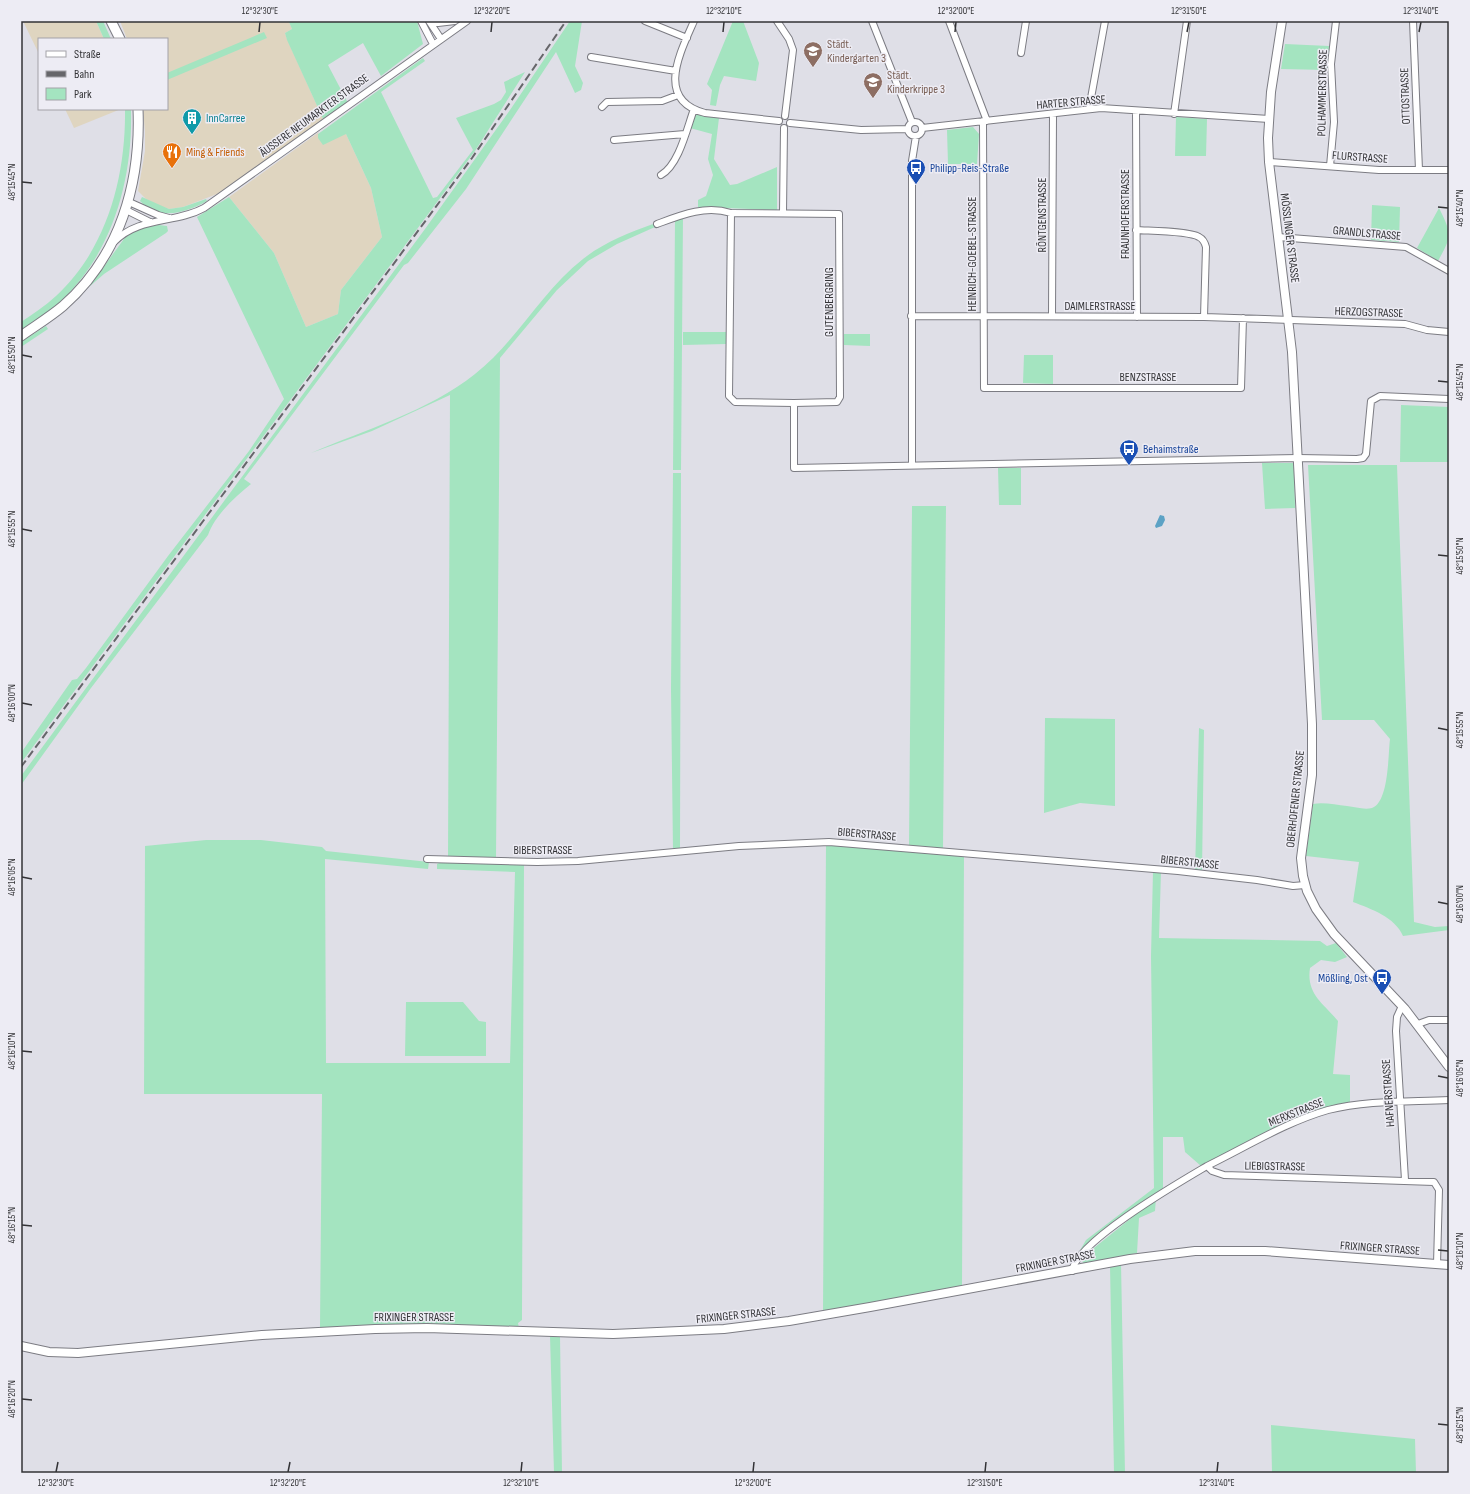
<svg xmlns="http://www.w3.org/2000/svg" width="1470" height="1494" font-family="'Sofia Sans Condensed',sans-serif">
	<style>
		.commercial { fill: #dfd5c0 }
		.green { fill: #a4e4c0 }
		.water { fill: #5ca2c5 }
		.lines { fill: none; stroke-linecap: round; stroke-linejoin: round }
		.minor-casing { stroke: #7c7c83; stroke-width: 8 }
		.tertiary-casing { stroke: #7c7c83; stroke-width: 10 }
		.secondary-casing { stroke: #7c7c83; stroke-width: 11 }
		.minor { stroke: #fff; stroke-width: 6 }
		.tertiary { stroke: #fff; stroke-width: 8 }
		.secondary { stroke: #fff; stroke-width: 9 }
		.rail { stroke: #66666a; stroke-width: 2; stroke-dasharray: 8 4; stroke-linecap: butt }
		.ticks { fill: none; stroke: #333336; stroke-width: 1.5 }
		.labels { text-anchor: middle; stroke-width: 3; stroke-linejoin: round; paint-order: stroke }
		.education-label { font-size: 12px; fill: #785e54; stroke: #edecf4; text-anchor: start }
		.street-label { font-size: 12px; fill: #333336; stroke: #edecf4 }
		.culture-label { font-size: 12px; fill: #0d838f; stroke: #edecf4; text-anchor: start }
		.food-label { font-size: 12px; fill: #c56008; stroke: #edecf4; text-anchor: start }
		.transit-label { font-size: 12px; fill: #164399; stroke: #edecf4; text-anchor: start }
		.neatline { fill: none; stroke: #333336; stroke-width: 1.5 }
		.ticks-label { font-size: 10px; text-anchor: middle; fill: #333336 }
	</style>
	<rect width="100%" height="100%" fill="#dfdfe7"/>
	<path class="commercial" d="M23 21H96L104 39H39V54Z
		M120 21H290L289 22 292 29 285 33 287 39 324 121 217 194 183 207 169 209 160 206 146 199 138 191 145 151V132L143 109H167V39H127Z
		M65 109H121L74 128Z
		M319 132 318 134H346L371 188 382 237 341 290 338 314 306 327 274 253 229 197Z"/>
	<path class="green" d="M96 21H103L111 39H104Z
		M290 21H417L423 44 381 76 363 43 328 65 348 103 324 121 287 40 285 33 292 29 289 22Z
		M570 21H582L575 66 583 83 581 90 575 93 556 52 466 189 408 263 404 265 244 479 251 484C235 497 215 515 208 535L91 688 21 785V776L425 229 510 110Z
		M733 21H743L759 63 756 81 724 76 720 85 716 106 710 105 712 90 707 84Z
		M264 32 267 38 167 80V73Z
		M1285 44 1329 46 1327 70 1281 69Z
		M423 58 425 61 381 92 433 198 437 197 473 150 456 118 494 104 501 100 506 92 504 82 525 72 475 151 21 763V753L72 680 77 679 86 668 168 556 249 451 284 399 197 217 229 197 274 253 306 327 338 314 341 290 382 237 371 188 346 134 323 145 318 138V134Z
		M125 109H131C133 179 113 252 61 301 49 312 34 321 21 330V322C33 314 45 306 56 296 107 249 126 177 125 109Z
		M696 112 719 118 714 159 730 185 737 184 777 167V210L698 207V200L706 196 713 175 708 159 712 134 690 128Z
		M1176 117 1207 119 1206 156H1175Z
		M973 127 979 134 977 164H948L947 130Z
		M142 197 169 209 183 207 206 199 207 201C186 213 159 221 140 201Z
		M1372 205 1400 207 1399 242 1371 240Z
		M1439 208C1452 234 1452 236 1438 261L1417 248Z
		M683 216 681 470H673L675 219Z
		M653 224 655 227 617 244 588 261 557 290 500 358 496 858H448L450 395 372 431 311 453C364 430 429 411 475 374 516 342 541 292 583 259 603 243 628 233 653 224Z
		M159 225 167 226 168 231 166 233 104 274 89 287 129 232 147 226Z
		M46 326 48 329 21 347V342Z
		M683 332H726V344L683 345Z
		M844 334H870V346L844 345Z
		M1024 355H1053V384L1023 383Z
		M1401 405 1449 407V462H1400Z
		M1262 463H1294L1295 508 1265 509Z
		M1308 465H1397L1414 922 1435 927 1449 926V930L1403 936C1395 917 1371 909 1353 902L1359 862 1306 856 1313 804C1324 802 1336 805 1347 806 1355 807 1364 810 1372 808 1389 802 1388 755 1390 739L1374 720H1322Z
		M998 468H1021V505H999Z
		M673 473H681L680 850 673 851 671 689Z
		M912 506H946L943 849 909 847Z
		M1045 718 1115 719V806L1080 803 1044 813Z
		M1199 728 1204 730 1202 872 1195 871Z
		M206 840H261L322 847 326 851 429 862 428 869 325 859 326 1063H510L515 872 437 869V864L441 862 524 863 522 1312V1320L518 1323 519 1328 382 1325 320 1328 322 1094H144L145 846Z
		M826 844 964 855 962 1288 823 1311Z
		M1153 871H1161L1159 938 1320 941 1327 946 1336 943 1347 957 1335 962 1321 960 1310 968C1306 994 1323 1003 1338 1021L1333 1074 1350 1075V1103L1333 1106 1201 1166 1185 1152 1183 1137H1163V1188L1079 1252 1086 1240 1154 1188 1151 956Z
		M406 1002H463L479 1021 486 1022V1056H405Z
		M1156 1198 1155 1211 1139 1218 1137 1253 1084 1264 1082 1261 1084 1256Z
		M1121 1263 1125 1473H1114L1110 1266Z
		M550 1336H560L562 1473H554Z
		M1271 1425 1415 1439 1416 1473H1272Z"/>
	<path class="water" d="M1160 515 1164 516 1165 520 1162 526 1156 528 1155 526Z"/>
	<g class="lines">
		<g class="minor-casing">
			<path id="minor" d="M421 21 433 44
				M429 21 441 39
				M645 21 687 38
				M694 21C680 53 655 100 705 113L779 121
				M777 21 789 39 793 50 785 116
				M872 21 912 122
				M949 21 987 121
				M1413 21 1419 170
				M430 22 438 23 455 21
				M1021 53 1026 21
				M591 57 676 71
				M602 107 607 102 662 101 678 95
				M1089 109 1105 21
				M1136 111 1137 317
				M1174 114 1187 21
				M983 121 984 388H1241L1243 318
				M908 129a7 7 0 1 1 14 0a7 7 0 1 1-14 0Z
				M790 123 861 130 908 129
				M922 128 1101 108 1269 119
				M614 140 685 134
				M1269 162 1379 170H1449
				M1330 166 1334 122 1331 64 1336 21
				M661 175C679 165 687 128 694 109
				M129 202 158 215 169 218
				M126 210 150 222
				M783 213 784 128
				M657 224C681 215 705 205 731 213
				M1136 230C1150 231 1189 231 1199 237 1203 239 1205 243 1206 247L1204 317
				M1278 237 1406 247 1449 271
				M114 242C139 216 175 224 204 208L467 21
				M911 316 1204 317 1405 324 1427 330 1449 332
				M1052 316 1053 114
				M794 403 735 402 729 396 731 213 839 214 840 397 837 402 794 403V468L1298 458 1357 459 1363 458 1366 454 1371 401 1380 396 1449 399
				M912 465V161L916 136
				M427 859 537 862 578 861 739 846 829 842 1178 871 1257 880 1293 886 1305 885
				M1402 1006 1397 1017 1396 1031 1405 1180
				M1418 1024 1429 1020H1449
				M1207 1166C1246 1147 1286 1122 1328 1110 1367 1100 1409 1102 1449 1100
				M1072 1271C1077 1241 1180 1182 1207 1166L1212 1171 1224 1175 1434 1182 1439 1190 1437 1264"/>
		</g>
		<g class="tertiary-casing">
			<path id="tertiary" d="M1282 21 1271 92 1268 138 1269 162 1292 352 1312 724V775L1301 858 1303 876 1307 891 1316 909 1334 934 1405 1009 1449 1067
				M21 1346 49 1352 78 1353 262 1335 375 1329 427 1328 613 1334 724 1329 789 1321 870 1307 1130 1259 1195 1251H1265L1449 1265"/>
		</g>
		<g class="secondary-casing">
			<path id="secondary" d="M111 21 120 39
				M21 336C35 326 50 317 63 306 120 256 141 183 138 109"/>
		</g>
		<use href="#minor" class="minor"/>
		<use href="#tertiary" class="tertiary"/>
		<use href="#secondary" class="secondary"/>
		<path class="rail" d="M21 767 472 158 566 21"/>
	</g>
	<path class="ticks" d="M259 32 260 22M491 32 492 22M723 32 724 22M955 32 956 22M1187 32 1189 22M1419 32 1421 22M22 182 32 183M1438 207 1448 208M22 355 32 357M1438 381 1448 382M22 529 32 531M1438 555 1448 556M22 703 32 705M1438 728 1448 730M22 877 32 879M1438 902 1448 904M22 1051 32 1052M1438 1076 1448 1078M22 1225 32 1226M1438 1250 1448 1251M22 1399 32 1400M1438 1424 1448 1425M56 1472 58 1462M288 1472 290 1462M521 1472 522 1462M753 1472 754 1462M985 1472 986 1462M1217 1472 1218 1462"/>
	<defs>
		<g id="school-pin" transform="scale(1)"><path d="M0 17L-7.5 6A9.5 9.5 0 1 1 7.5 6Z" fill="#8d6e63" stroke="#edecf4"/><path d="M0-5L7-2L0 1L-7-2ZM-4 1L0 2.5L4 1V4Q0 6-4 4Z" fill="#fff"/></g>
		<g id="building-pin" transform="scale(1)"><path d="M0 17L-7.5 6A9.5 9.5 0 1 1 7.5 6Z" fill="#0f9aa8" stroke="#edecf4"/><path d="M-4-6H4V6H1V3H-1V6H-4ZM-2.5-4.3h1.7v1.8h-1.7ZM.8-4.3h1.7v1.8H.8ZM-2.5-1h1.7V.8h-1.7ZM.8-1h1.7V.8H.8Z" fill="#fff"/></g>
		<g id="restaurant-pin" transform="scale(1)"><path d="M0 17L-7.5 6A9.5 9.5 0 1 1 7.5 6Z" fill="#e8710a" stroke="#edecf4"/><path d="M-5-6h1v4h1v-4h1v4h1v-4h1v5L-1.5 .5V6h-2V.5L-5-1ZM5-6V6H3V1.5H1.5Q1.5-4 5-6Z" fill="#fff"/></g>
		<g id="bus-pin" transform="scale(1)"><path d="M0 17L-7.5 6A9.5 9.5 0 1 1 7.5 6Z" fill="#1a4fb4" stroke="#edecf4"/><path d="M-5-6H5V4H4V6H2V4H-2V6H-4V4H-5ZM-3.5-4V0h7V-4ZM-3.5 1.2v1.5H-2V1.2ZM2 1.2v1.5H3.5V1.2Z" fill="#fff"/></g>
	</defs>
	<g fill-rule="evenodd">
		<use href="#school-pin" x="813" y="51"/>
		<use href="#school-pin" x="873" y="82"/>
		<use href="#building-pin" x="192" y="118"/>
		<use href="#restaurant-pin" x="172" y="152"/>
		<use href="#bus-pin" x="916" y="168"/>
		<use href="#bus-pin" x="1129" y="449"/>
		<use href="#bus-pin" x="1382" y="978"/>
	</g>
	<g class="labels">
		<g class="education-label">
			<text x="827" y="48">Städt.<tspan x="827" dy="14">Kindergarten 3</tspan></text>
			<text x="887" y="79">Städt.<tspan x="887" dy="14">Kinderkrippe 3</tspan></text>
		</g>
		<g class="street-label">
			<text transform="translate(1322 93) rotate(-89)" y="4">POLHAMMERSTRASSE</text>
			<text transform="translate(1405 96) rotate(-92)" y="4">OTTOSTRASSE</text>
			<text transform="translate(1071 102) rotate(-5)" y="4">HARTER STRASSE</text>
			<text transform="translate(314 115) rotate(-36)" y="4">ÄUSSERE NEUMARKTER STRASSE</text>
			<text transform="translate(1360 157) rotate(4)" y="4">FLURSTRASSE</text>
			<text transform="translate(1125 214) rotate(-90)" y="4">FRAUNHOFERSTRASSE</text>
			<text transform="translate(1042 215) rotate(-90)" y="4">RÖNTGENSTRASSE</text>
			<text transform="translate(1367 233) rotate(5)" y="4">GRANDLSTRASSE</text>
			<text transform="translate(1290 238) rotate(83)" y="4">MÖSSLINGER STRASSE</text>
			<text transform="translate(972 254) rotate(-90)" y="4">HEINRICH-GOEBEL-STRASSE</text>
			<text transform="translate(829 302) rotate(-90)" y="4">GUTENBERGRING</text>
			<text x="1100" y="310">DAIMLERSTRASSE</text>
			<text transform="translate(1369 312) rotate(2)" y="4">HERZOGSTRASSE</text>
			<text x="1148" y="381">BENZSTRASSE</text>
			<text transform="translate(1295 799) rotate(-84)" y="4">OBERHOFENER STRASSE</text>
			<text transform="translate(867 834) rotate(5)" y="4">BIBERSTRASSE</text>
			<text x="543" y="854">BIBERSTRASSE</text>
			<text transform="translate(1190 862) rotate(6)" y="4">BIBERSTRASSE</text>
			<text transform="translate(1388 1093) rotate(-94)" y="4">HAFNERSTRASSE</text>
			<text transform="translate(1296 1112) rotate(-22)" y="4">MERXSTRASSE</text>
			<text transform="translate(1275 1166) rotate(1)" y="4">LIEBIGSTRASSE</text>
			<text transform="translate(1380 1248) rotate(4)" y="4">FRIXINGER STRASSE</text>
			<text transform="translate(1055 1261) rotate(-11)" y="4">FRIXINGER STRASSE</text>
			<text transform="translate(736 1315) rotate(-6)" y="4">FRIXINGER STRASSE</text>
			<text x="414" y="1321">FRIXINGER STRASSE</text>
		</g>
		<g class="culture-label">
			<text x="206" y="122">InnCarree</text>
		</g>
		<g class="food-label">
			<text x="186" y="156">Ming &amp; Friends</text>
		</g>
		<g class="transit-label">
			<text x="930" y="172">Philipp-Reis-Straße</text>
			<text x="1143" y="453">Behaimstraße</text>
			<text x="1368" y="982" text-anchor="end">Mößling, Ost</text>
		</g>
	</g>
	<rect width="1470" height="1494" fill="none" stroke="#edecf4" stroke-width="44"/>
	<rect x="38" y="38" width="130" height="72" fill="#edecf4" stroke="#a3a2a8"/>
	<rect x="46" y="51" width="20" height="6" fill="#ffffff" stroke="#a3a2a8"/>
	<text x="74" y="58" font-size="12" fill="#333336">Straße</text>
	<rect x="46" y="71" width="20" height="6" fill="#66666a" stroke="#a3a2a8"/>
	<text x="74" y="78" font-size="12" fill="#333336">Bahn</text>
	<rect x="46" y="88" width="20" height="12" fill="#a4e4c0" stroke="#a3a2a8"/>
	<text x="74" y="98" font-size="12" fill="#333336">Park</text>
	<rect x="22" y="22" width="1426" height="1450" class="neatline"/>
	<g class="ticks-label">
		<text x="260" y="14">12°32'30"E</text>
		<text x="492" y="14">12°32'20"E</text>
		<text x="724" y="14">12°32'10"E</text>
		<text x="956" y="14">12°32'00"E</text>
		<text x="1189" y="14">12°31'50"E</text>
		<text x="1421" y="14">12°31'40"E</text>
		<text transform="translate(11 182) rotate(-90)" y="4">48°15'45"N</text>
		<text transform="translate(1459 208) rotate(-90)" y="4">48°15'40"N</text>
		<text transform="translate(11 355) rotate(-90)" y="4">48°15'50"N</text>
		<text transform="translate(1459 382) rotate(-90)" y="4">48°15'45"N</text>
		<text transform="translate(11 529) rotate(-90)" y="4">48°15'55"N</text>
		<text transform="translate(1459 556) rotate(-90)" y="4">48°15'50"N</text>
		<text transform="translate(11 703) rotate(-90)" y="4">48°16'00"N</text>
		<text transform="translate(1459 730) rotate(-90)" y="4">48°15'55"N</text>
		<text transform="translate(11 877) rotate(-90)" y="4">48°16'05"N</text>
		<text transform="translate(1459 904) rotate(-90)" y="4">48°16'00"N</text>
		<text transform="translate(11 1051) rotate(-90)" y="4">48°16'10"N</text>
		<text transform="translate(1459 1078) rotate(-90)" y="4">48°16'05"N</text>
		<text transform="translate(11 1225) rotate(-90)" y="4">48°16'15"N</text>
		<text transform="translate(1459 1251) rotate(-90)" y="4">48°16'10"N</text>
		<text transform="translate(11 1399) rotate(-90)" y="4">48°16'20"N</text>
		<text transform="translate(1459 1425) rotate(-90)" y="4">48°16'15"N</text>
		<text x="56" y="1486">12°32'30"E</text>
		<text x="288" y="1486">12°32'20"E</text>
		<text x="521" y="1486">12°32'10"E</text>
		<text x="753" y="1486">12°32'00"E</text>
		<text x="985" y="1486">12°31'50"E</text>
		<text x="1217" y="1486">12°31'40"E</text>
	</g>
</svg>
